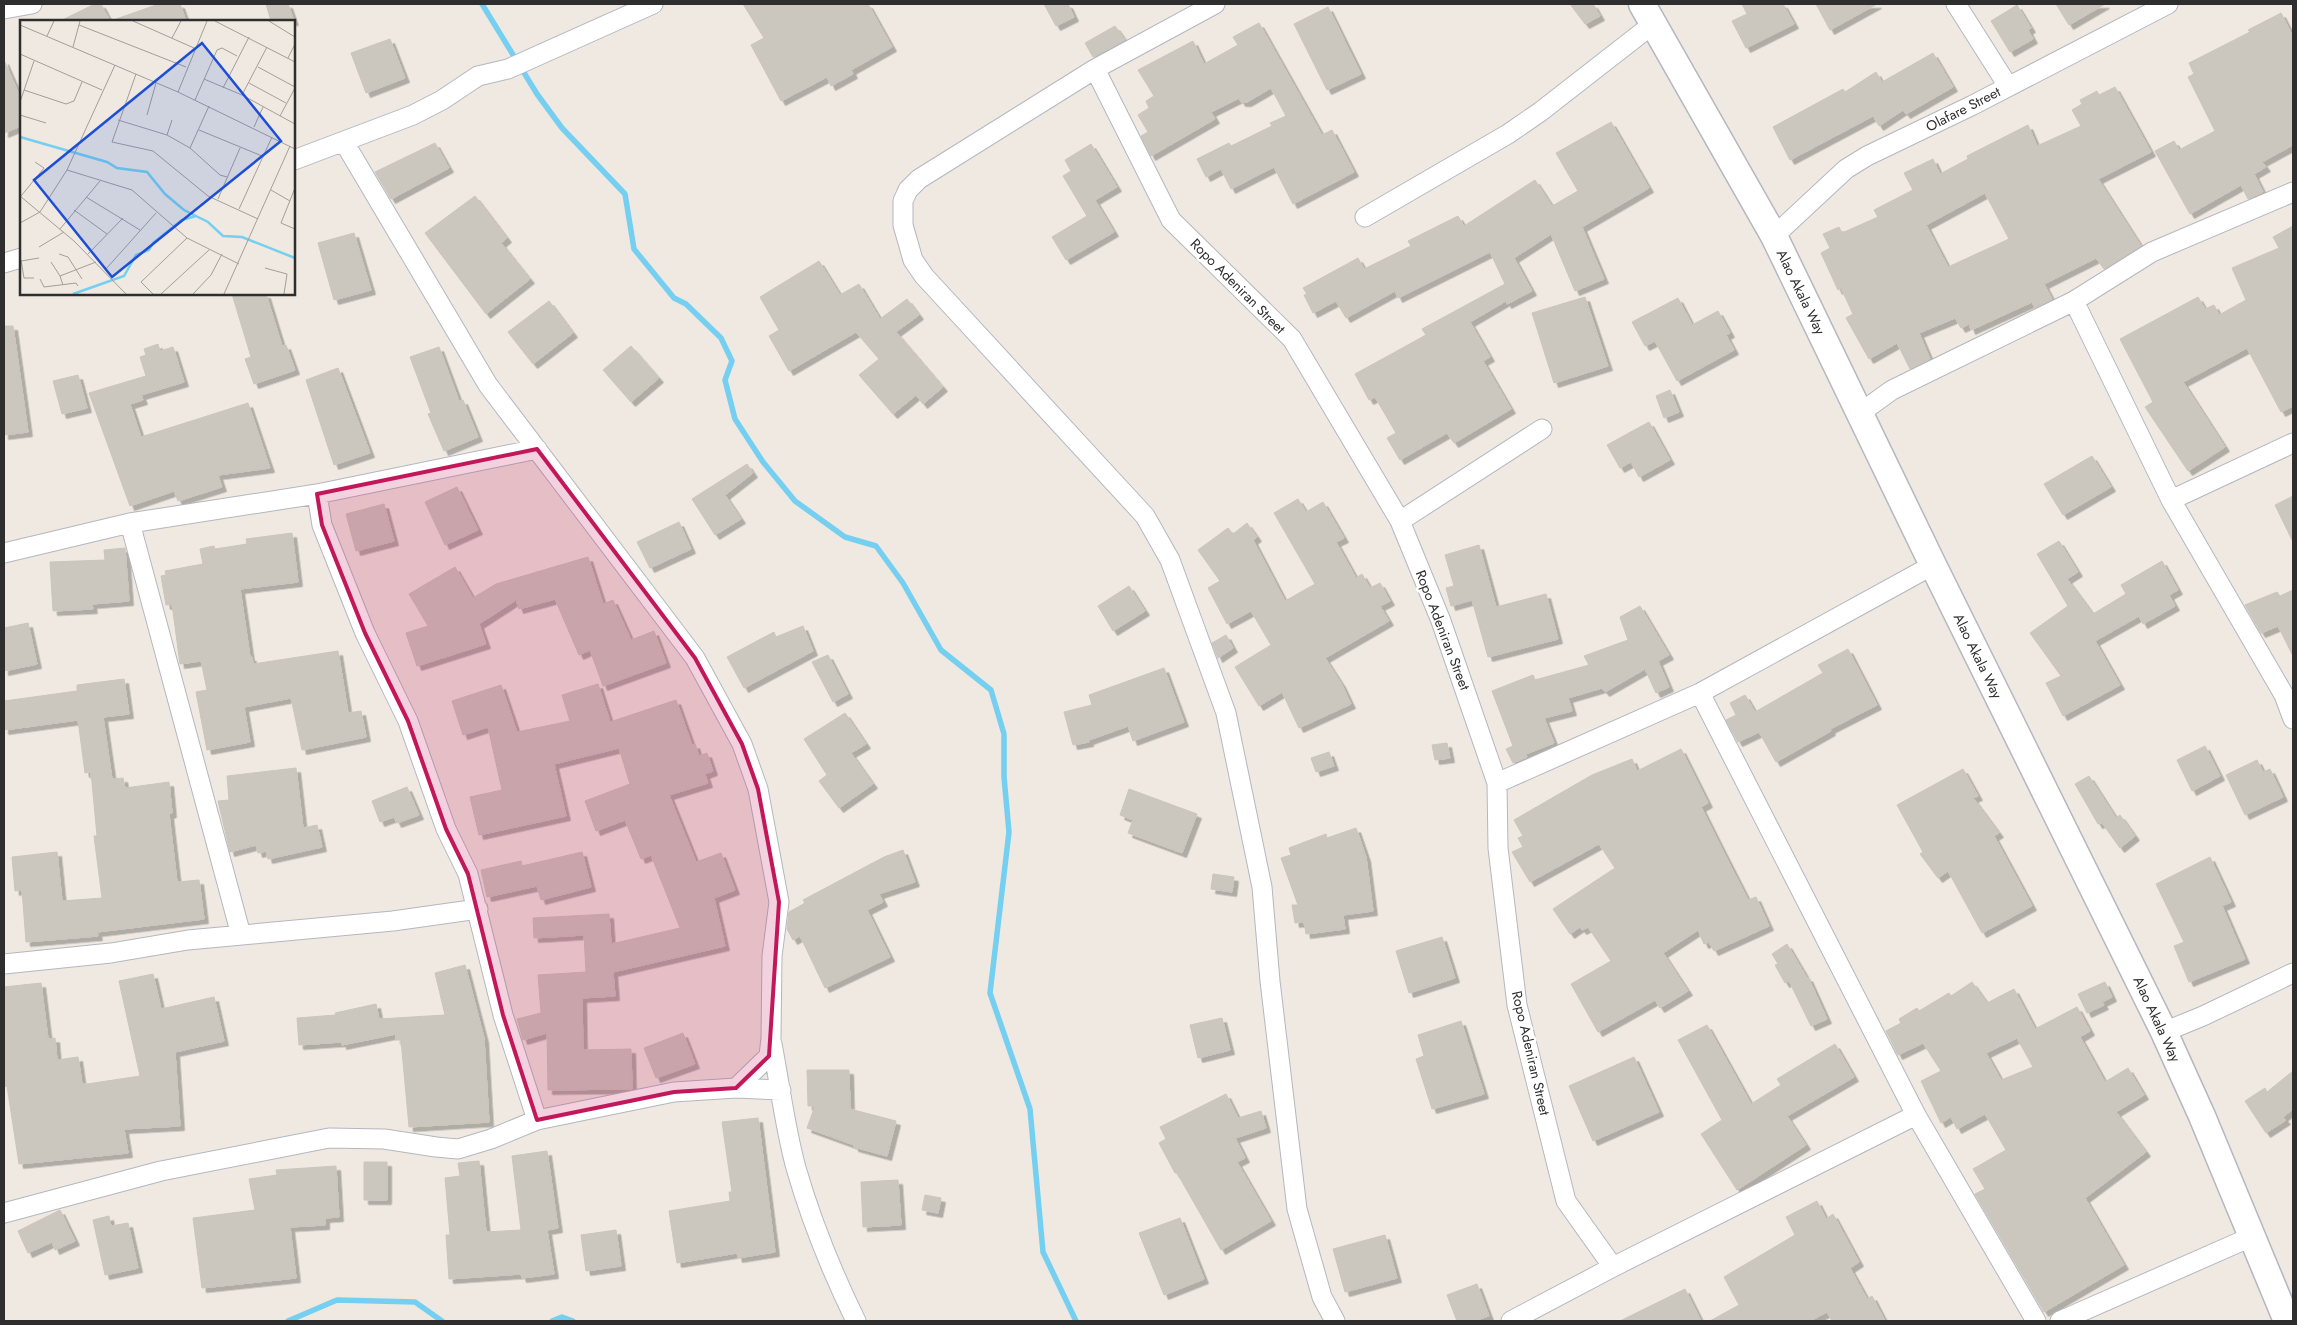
<svg xmlns="http://www.w3.org/2000/svg" width="2297" height="1325" font-family="Jost,sans-serif">
	<style>
		.lines { fill: none; stroke-linecap: round; stroke-linejoin: round }
		.stream { stroke: #75cff0; stroke-width: 5.5 }
		.building { fill: #cbc7bf; stroke: #cbc5ba; fill-rule: evenodd; filter: url(#shadow) }
		.street-casing { stroke: #b4b7c1; stroke-width: 21 }
		.secondary-casing { stroke: #b4b7c1; stroke-width: 29 }
		.street { stroke: #fff; stroke-width: 19 }
		.secondary { stroke: #fff; stroke-width: 26 }
		.marked { fill: #c2185b; fill-opacity: 0.2; stroke: #c2185b; stroke-width: 4; stroke-linejoin: round }
		.labels { text-anchor: middle; stroke-width: 5; stroke-linejoin: round; paint-order: stroke }
		.street-label { font-size: 14px; fill: #2e2e2e; stroke: #fff }
		.inset-river { fill: none; stroke: #75cff0; stroke-width: 2.5 }
		.inset-road { fill: none; stroke: #a29e99; stroke-width: 1 }
		.view { fill: #1d4ed8; fill-opacity: 0.15; stroke: #1d4ed8; stroke-width: 2.5 }
		.inset-edge { fill: none; stroke: #2e2e2e; stroke-width: 2.5 }
	</style>
	<defs>
		<filter id="shadow"><feDropShadow dx="4.5" dy="4.5" stdDeviation="0" flood-color="#0004"/></filter>
	</defs>
	<rect width="100%" height="100%" fill="#efe9e1"/>
	<g class="lines">
		<path class="stream" d="M482 4 537 94 562 128 625 194 634 249 674 298 686 304 721 338 732 361 725 380 735 419 763 462 795 501 845 537 876 546 903 583 941 650 991 690 1004 734V777L1009 832 990 993 1030 1109 1043 1252 1076 1321
			M288 1321 337 1300 415 1302 442 1321
			M552 1321 562 1317 573 1321"/>
	</g>
	<path class="building" d="M95 4H101L110 21H60Z
		M159 4H180L186 21H116V19Z
		M266 4H288L294 21H271Z
		M743 4H868L892 47 851 70 853 74 831 86 827 77 781 101 751 45 764 38Z
		M1044 4H1068L1074 17 1056 26Z
		M1570 4H1593L1600 16 1585 24Z
		M1742 4H1783L1794 24 1746 48 1732 21 1747 14Z
		M1816 4H1877L1830 30Z
		M2056 4H2105L2069 25Z
		M2017 5 2031 28 2028 30 2033 39 2010 52 1991 21Z
		M1328 7 1361 74 1327 90 1294 24Z
		M2281 13 2293 37V145L2262 162 2266 167 2254 174 2263 192 2248 199 2241 185 2190 214 2155 151 2174 141 2179 150 2215 131 2188 77 2194 74 2189 63 2250 32 2248 30Z
		M1259 23 1322 135 1332 130 1354 172 1293 204 1274 167 1231 189 1221 169 1206 177 1197 159 1229 143 1231 146 1272 126 1270 123 1286 116 1271 88 1247 102H1241L1239 98 1211 112 1215 119 1151 156 1141 136 1148 132 1138 115 1149 108 1146 101 1154 96 1138 70 1193 41 1204 64 1238 45 1233 37Z
		M1115 26 1125 40 1093 57 1085 43Z
		M390 39 405 78 366 93 351 53Z
		M1933 53 1953 87 1906 114 1903 110 1879 126 1873 116 1790 160 1773 127 1843 89 1845 92 1876 72 1882 82Z
		M4 60 21 99V126L4 133Z
		M2115 87 2151 152 2098 179 2141 246 2104 269 2096 258 2044 284 2052 299 2035 308 2032 302 1971 330 1969 324 1961 328 1955 318 1919 333 1930 359 1910 369 1897 343 1869 359 1846 318 1853 314 1841 288 1838 290 1821 253 1830 248 1823 234 1839 227 1842 233 1878 217 1874 210 1913 190 1904 173 1933 159 1940 174 1968 159 1967 156 2028 125 2037 146 2081 126 2072 110 2082 104 2080 100 2097 91 2099 95ZM1985 193 2009 239 1948 267 1926 225Z
		M1611 122 1649 188 1582 227 1604 279 1575 291 1551 234 1514 258 1532 291 1507 304 1506 301 1470 322 1490 357 1483 361 1511 409 1454 443 1447 433 1400 460 1387 438 1396 433 1375 397 1369 400 1355 374 1426 335 1422 329 1505 284 1490 252 1398 298 1395 291 1346 318 1336 301 1313 313 1304 295 1307 294 1303 288 1358 258 1364 269 1411 246 1408 241 1458 216 1464 226 1535 180 1552 206 1578 191 1556 153Z
		M435 143 449 168 391 199 375 172Z
		M1091 144 1117 187 1095 200 1114 232 1066 260 1052 237 1087 216 1063 176 1071 171 1065 160Z
		M475 196 507 238 501 243 530 279 486 314 425 233Z
		M2293 226V406L2281 412 2247 348 2183 382 2225 447 2188 471 2145 407 2153 402 2120 339 2198 297 2205 309 2214 305 2219 315 2246 300 2232 268 2279 248 2273 237Z
		M354 233 371 290 334 300 318 243Z
		M819 261 840 295 859 284 880 319 907 299 919 315 896 332 943 387 923 404 916 395 893 414 859 375 879 359 856 332 789 371 769 336 779 330 760 297Z
		M232 294H266L282 346 286 345 295 370 254 384 245 359 251 357Z
		M1585 297 1608 366 1554 383 1532 313Z
		M1678 298 1692 325 1718 311 1730 333 1726 335 1734 350 1677 381 1655 341 1645 346 1632 322Z
		M549 301 573 333 533 364 508 332Z
		M4 326H13L28 432 4 435Z
		M158 344 160 351 173 347 184 382 141 395 143 400 130 404 141 437 248 403 270 468 218 475 222 487 178 501 174 491 130 506 89 393 146 376 140 357 146 355 144 349Z
		M631 346 659 378 631 402 603 370Z
		M439 347 459 401 463 400 478 437 444 451 428 414 431 413 410 357Z
		M338 368 370 453 334 465 306 380Z
		M78 375 87 408 62 414 53 381Z
		M1670 390 1679 412 1664 418 1656 396Z
		M1649 422 1670 460 1639 477 1631 462 1620 468 1607 445Z
		M2092 456 2111 487 2063 515 2044 484Z
		M747 464 753 473 725 495 741 519 715 535 692 499Z
		M457 487 478 530 445 545 425 502Z
		M2293 496V542L2275 505Z
		M1298 499 1306 512 1323 502 1344 538 1336 542 1356 578 1362 574 1370 588 1380 583 1390 601 1380 606 1389 621 1325 658 1341 683 1351 704 1299 728 1282 692 1259 706 1235 667 1271 645 1251 611 1227 624 1208 588 1220 581 1198 550 1228 528 1233 534 1247 523 1257 537 1253 540 1285 601 1315 584 1274 513Z
		M384 504 394 541 356 551 346 514Z
		M679 522 691 549 650 568 637 542Z
		M292 533 298 582 240 589 250 657H252L253 664 338 651 348 713 361 711 366 737 302 750 291 698 244 707 250 742 207 750 196 692 207 690 201 661 180 664 172 604 166 605 161 576 166 575 165 571 203 564 200 549 214 546 215 549 247 544 246 539Z
		M2059 541 2078 572 2067 579 2093 614 2126 594 2121 585 2162 561 2178 590 2169 595 2175 606 2143 624 2139 616 2095 641 2120 685 2063 716 2046 683 2061 676 2030 633 2068 606 2037 554Z
		M1479 545 1496 607 1546 594 1558 639 1488 657 1472 600 1451 606 1446 588 1454 586 1445 555Z
		M125 548 129 601 92 604 93 609 53 611 50 562 105 560 104 550Z
		M588 557 603 604 613 600 631 640 654 631 666 663 603 686 590 650 579 655 555 599 519 609 516 600 479 624 486 644 417 666 406 633 428 626 409 594 455 567 473 598 496 584Z
		M1129 586 1145 611 1113 631 1098 606Z
		M2293 590V656L2278 626 2261 633 2245 605 2277 592 2280 596Z
		M1640 606 1669 655 1658 661 1669 687 1656 693 1645 669 1605 692 1602 688 1568 698 1572 711 1544 718 1554 743 1526 754 1527 757 1513 763 1506 749 1513 746 1492 691 1533 675 1535 680 1589 665 1584 656 1628 640 1620 617Z
		M28 623 37 664 4 671V628Z
		M803 626 813 651 744 688 727 657 774 632 776 637Z
		M1226 635 1233 648 1218 658 1212 643Z
		M1848 649 1877 705 1830 729 1831 731 1776 762 1759 732 1738 742 1726 720 1736 715 1730 703 1745 695 1755 712 1823 673 1818 665Z
		M828 655 848 694 833 702 812 662Z
		M1164 668 1184 722 1133 741 1128 726 1089 740V742L1073 745 1064 712 1092 705 1089 695Z
		M124 679 129 714 103 717 112 779 123 778 125 788 169 782 172 813 169 814 177 882 199 880 204 919 97 932 98 936 26 942 22 890 15 891 12 857 57 852 62 901 102 898 94 836H97L91 772 85 773 78 720 4 730V701L77 691V685Z
		M598 684 610 722 676 700 692 745 695 744 699 756 707 753 713 771 705 774 708 783 669 795 696 862 721 853 735 890 714 898 725 946 613 972 615 996 582 998 583 1050 631 1049 632 1089 548 1090 547 1033 523 1040 517 1019 541 1013 538 975 586 972 584 935 534 938 533 918 609 914 611 944 680 928 651 855 641 859 625 820 596 831 585 801 630 784 619 748 554 764 566 816 479 835 470 797 502 790 488 727 463 735 452 701 501 685 517 732 570 721 562 695Z
		M845 713 866 744 851 753 873 784 839 808 819 781 827 775 804 739Z
		M1447 743 1450 758 1435 760 1432 745Z
		M2205 746 2220 776 2192 791 2177 760Z
		M1681 749 1708 803 1701 807 1722 849 1748 900 1756 897 1769 926 1714 951 1709 942 1704 944 1698 930 1663 953 1688 991 1660 1008 1655 1000 1598 1032 1571 984 1611 961 1588 927 1582 930 1580 927 1570 934 1553 909 1615 868 1599 844 1530 882 1512 852 1523 847 1518 838 1523 836 1514 820 1592 775 1632 759 1637 771Z
		M1329 752 1334 766 1316 772 1311 758Z
		M2257 760 2263 772 2270 769 2283 797 2245 815 2226 775Z
		M296 768 303 828 317 825 322 847 268 859 266 851 258 853 256 845 230 852 218 801 229 800 227 776Z
		M1963 769 1978 796 1973 798 1999 833 1994 836 2032 906 1982 933 1948 871 1938 878 1920 854 1923 852 1897 805Z
		M2089 776 2116 818 2120 815 2135 836 2120 848 2102 823 2098 824 2075 784Z
		M407 787 419 815 397 823 394 817 380 822 372 801Z
		M1129 789 1197 814 1182 853 1128 833 1133 820 1120 815Z
		M1356 828 1366 857 1373 911 1343 915 1345 929 1306 934 1304 922 1295 923 1292 905H1298L1281 858 1291 855 1289 848 1326 834 1327 838Z
		M903 850 915 882 879 894 883 902 867 910 890 957 825 988 800 936 793 940 787 929 789 912 805 903 803 900 884 857Z
		M582 852 591 887 541 900 537 886 487 897 481 870 521 861 522 866Z
		M2210 857 2231 902 2222 906 2245 959 2189 982 2174 946 2184 942 2156 884Z
		M1213 874 1234 877 1232 892 1211 889Z
		M1442 937 1455 978 1409 993 1396 951Z
		M1787 944 1807 978 1808 977 1827 1019 1811 1026 1789 981 1785 983 1775 965 1778 964 1772 954Z
		M465 965 484 1038 489 1122 409 1127 401 1040H396V1034L342 1045V1042L299 1045 297 1018 336 1015 335 1013 376 1004 379 1019 445 1015 435 973Z
		M153 974 161 1009 214 997 224 1041 175 1052 180 1126 124 1129 128 1153 19 1164 7 1086 4 1087V987L41 983 48 1039 55 1038 57 1060 78 1057 82 1084H87L140 1076 119 981Z
		M1972 982 1987 1003 2014 989 2035 1029 2077 1007 2090 1031 2080 1037 2105 1082 2128 1068 2144 1095 2116 1112 2146 1152 2085 1198 2124 1265 2044 1312 1975 1194 1985 1189 1973 1169 2006 1150 1985 1114 1957 1129 1951 1117 1941 1123 1921 1081 1941 1071 1923 1043 1898 1055 1886 1031 1901 1023 1899 1019 1917 1008 1919 1011 1949 993 1951 996ZM2017 1038 2033 1067 2001 1080 1986 1053Z
		M2105 982 2112 997 2102 1002 2104 1005 2087 1013 2078 994Z
		M1222 1018 1230 1050 1198 1058 1190 1025Z
		M1461 1021 1484 1094 1432 1109 1416 1059 1424 1056 1418 1035Z
		M1707 1025 1751 1104 1781 1085 1777 1079 1835 1044 1854 1077 1787 1116 1806 1145 1737 1190 1701 1134 1722 1120 1678 1040Z
		M683 1033 695 1064 656 1078 644 1048Z
		M1634 1057 1659 1112 1593 1141 1569 1086Z
		M807 1070H849L850 1109 896 1121 887 1156 854 1147V1145L807 1128 815 1106H808Z
		M2293 1071V1109L2283 1117 2286 1120 2266 1133 2245 1101 2265 1088 2267 1092Z
		M1226 1094 1238 1118 1261 1111 1266 1128 1235 1138 1245 1158 1237 1162 1271 1221 1221 1250 1177 1173H1175L1159 1143 1166 1139 1160 1127Z
		M758 1118 775 1252 738 1258 737 1253 677 1263 669 1211 730 1201 729 1192H732L722 1122Z
		M547 1151 558 1228 547 1230 554 1274 522 1278 521 1274 449 1279 446 1235H450L445 1178 460 1176 458 1163 479 1161 486 1232 521 1230 512 1156Z
		M364 1162H387V1200H364Z
		M336 1166 339 1217 325 1218V1225L290 1227 296 1278 202 1288 193 1218 255 1210 249 1179 277 1175 276 1170Z
		M898 1180 901 1225 863 1227 861 1182Z
		M925 1195 941 1198 938 1213 922 1210Z
		M1817 1201 1826 1219 1833 1214 1859 1262 1850 1268 1867 1299 1872 1296 1885 1321H1832L1827 1312 1810 1321H1710L1739 1305 1724 1277 1795 1235 1786 1217Z
		M60 1210 75 1241 55 1250 52 1242 28 1253 18 1231Z
		M109 1216 111 1226 128 1223 138 1268 105 1275 93 1220Z
		M1180 1218 1204 1279 1164 1295 1139 1233Z
		M616 1230 621 1266 586 1271 581 1235Z
		M1385 1235 1397 1278 1345 1292 1333 1249Z
		M1477 1284 1489 1316 1474 1321H1457L1447 1295Z
		M1685 1289 1701 1321H1620Z"/>
	<g class="lines">
		<g class="street-casing">
			<path id="street" d="M1215 4 1095 69 919 179 908 190 903 201V225L913 260 924 276 1145 516 1170 560 1226 713 1262 887 1270 981 1297 1209 1322 1297 1335 1321
				M1956 4 2008 86
				M4 9 32 4
				M1095 69 1171 220 1292 339 1400 521 1441 621 1497 783 1498 848 1517 1005 1566 1201 1613 1267
				M344 142 488 385 695 658 742 744 758 789 779 902 772 956 771 1038 769 1056 736 1088
				M294 160 413 115 442 100 478 76 508 69 653 4
				M1365 217 1508 134 1540 112 1653 24
				M1774 236 1846 169 1867 156 1973 105 2168 4
				M4 263 21 258
				M2074 301 2171 500 2284 695 2293 719
				M1860 413 1892 390 2074 301 2152 252 2293 192
				M317 494 322 525 365 633 408 721 446 829 468 874 503 1015 537 1120
				M2171 500 2293 443
				M1400 521 1542 429
				M130 523 241 935
				M4 553 130 523 317 494 537 449
				M1700 693 1916 1115 2036 1321
				M1497 783 1700 693 1933 565
				M4 964 111 953 188 940 393 921 478 909
				M2164 1032 2203 1016 2293 973
				M772 1044C780 1085 785 1128 796 1168 811 1220 832 1272 856 1321
				M4 1213 161 1171 329 1138 384 1139 436 1147 458 1149 491 1139 537 1120 674 1092 736 1088 781 1090
				M1511 1321 1613 1267 1916 1115
				M2060 1321 2251 1237"/>
		</g>
		<g class="secondary-casing">
			<path id="secondary" d="M1642 4 1774 236 1933 565 2164 1032 2202 1116 2287 1321"/>
		</g>
		<use href="#street" class="street"/>
		<use href="#secondary" class="secondary"/>
	</g>
	<path class="marked" d="M537 449 695 658 742 744 758 789 779 902 769 1056 736 1088 674 1092 537 1120 503 1015 468 874 446 829 408 721 365 633 322 525 317 494Z"/>
	<g class="labels">
		<g class="street-label">
			<text transform="translate(1963 109) rotate(-27)" y="5">Olafare Street</text>
			<text transform="translate(1238 286) rotate(45)" y="5">Ropo Adeniran Street</text>
			<text transform="translate(1801 292) rotate(64)" y="5">Alao Akala Way</text>
			<text transform="translate(1443 630) rotate(69)" y="5">Ropo Adeniran Street</text>
			<text transform="translate(1978 656) rotate(64)" y="5">Alao Akala Way</text>
			<text transform="translate(2157 1019) rotate(65)" y="5">Alao Akala Way</text>
			<text transform="translate(1531 1053) rotate(77)" y="5">Ropo Adeniran Street</text>
		</g>
	</g>
	<g transform="translate(20 20)">
		<rect width="275" height="275" fill="#efe9e1"/>
		<path class="inset-river" d="M0 117 87 142 97 148 127 152 145 174 164 190 188 202 203 216 222 217 275 238M53 274 104 256 116 235 129 230 133 223 162 200 176 196"/>
		<path class="inset-road" d="M113 1 174 28M195 1 275 42M249 1 275 17M0 5 158 72 275 129M59 5 166 47M27 16 34 1M152 18 161 1M53 27 60 1M0 34 82 70M268 38 275 24M238 47 275 67M116 54 92 122 133 131 188 176 238 199M184 59 222 75 275 104M229 63 266 83M203 68 229 17M4 70 46 84 54 81 62 62M158 72 187 1M222 75 247 27M175 80 197 30 202 28 217 36M0 82 14 41M0 95 26 103M127 95 136 63M260 96 275 68M98 100 147 115 170 128 200 155 207 157M234 107 243 87M179 110 242 136M147 115 152 100M170 128 189 86M47 150 112 170 167 218 219 244M275 168 261 203 275 209M251 170 270 181M0 176 54 221 106 274M1 176 24 148 15 142M66 177 120 210M198 179 220 128M219 189 252 117M54 190 87 214M0 203 20 192 47 150 95 45M40 209 80 161M19 227 44 212M39 234 48 237 62 259M68 234 103 198M1 240 4 258H14M1 241 19 238M31 242 40 256M245 248 267 254 264 274M85 250 136 193M20 259 24 267 56 263 58 266M43 265 40 256 76 242M133 274 121 262 167 218M141 274 189 230M173 274 191 255 202 234M204 274 270 126"/>
		<path class="view" d="M182 23 261 121 92 257 14 160Z"/>
		<rect width="275" height="275" class="inset-edge"/>
	</g>
	<rect width="2297" height="1325" fill="none" stroke="#2e2e2e" stroke-width="10"/>
</svg>
